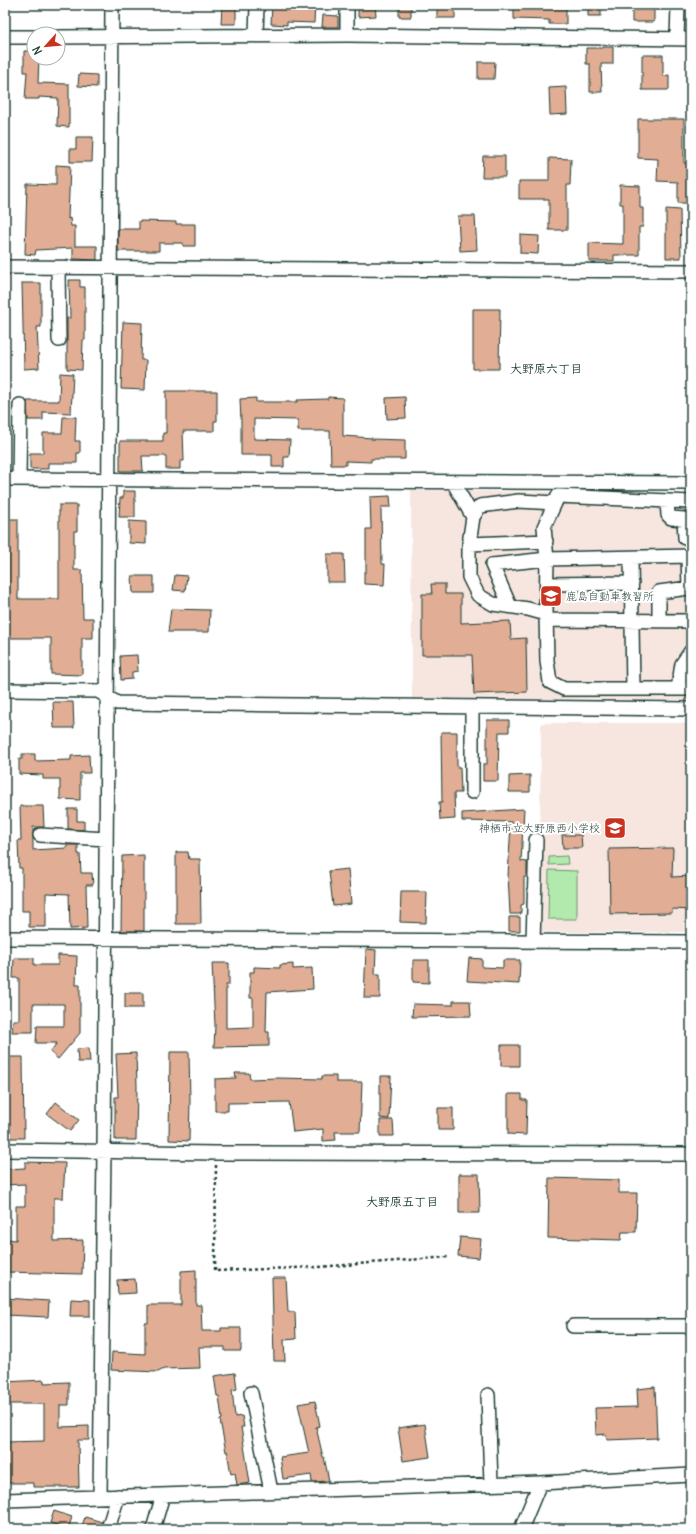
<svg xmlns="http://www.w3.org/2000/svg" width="696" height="1534" font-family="Delius,'Klee One',sans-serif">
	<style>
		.built { fill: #f6e6df }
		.green { fill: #b2eaae; stroke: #689471 }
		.building { fill: #e1ad94; stroke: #1f3d34 }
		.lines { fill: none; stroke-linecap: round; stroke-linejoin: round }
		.minor-casing { stroke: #1f3d34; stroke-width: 16 }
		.path { stroke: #1f3d34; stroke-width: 2.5; stroke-dasharray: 3 3; stroke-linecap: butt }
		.minor { stroke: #fff; stroke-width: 13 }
		.labels { text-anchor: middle; stroke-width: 4; stroke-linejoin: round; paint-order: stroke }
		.poi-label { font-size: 11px; fill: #1f3d34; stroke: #fff; text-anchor: start }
		.neighbourhood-label { font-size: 12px; font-weight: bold; fill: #1f3d34; stroke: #fff }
	</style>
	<rect width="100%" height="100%" fill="#fff"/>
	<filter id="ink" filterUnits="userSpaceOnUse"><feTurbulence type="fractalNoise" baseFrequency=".025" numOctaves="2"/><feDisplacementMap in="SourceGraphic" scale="8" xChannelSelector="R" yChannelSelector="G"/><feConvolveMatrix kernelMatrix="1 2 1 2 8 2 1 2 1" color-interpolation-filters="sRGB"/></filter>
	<g filter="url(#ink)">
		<path class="built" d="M411 490 691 494V700L412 698Z
			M541 723H691V932H539Z"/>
		<path class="green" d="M567 856 568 864 549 865V857Z
			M549 870 577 871V919H548Z"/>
		<path class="building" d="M222 5H236V24H221Z
			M272 5H315L314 23 287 22V25L271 24Z
			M358 5H375L376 16 358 17Z
			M399 5H411V17H399Z
			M437 5H455V18H437Z
			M514 5H566V24H549V20L514 19Z
			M588 5H601V16H588Z
			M632 5H654V22H632Z
			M323 15 338 16V27H322Z
			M603 47H613V64H601L602 92H590V64H586V48H603Z
			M24 51H34V58H39L38 83 69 84V127L57 126 58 98 39 97V99H25L27 72H24Z
			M642 55H663V76L669 75V90H642Z
			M478 62H495L494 79H478Z
			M79 74 97 75V87L78 86Z
			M566 87 567 114 550 115 549 88Z
			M638 119H684V163H690L691 203H678V182L657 181 658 159 638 158Z
			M76 137H93L92 162H70V149H76Z
			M483 156H505V177H482Z
			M549 158 571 159 570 185H567V230H549V199H519V181H549Z
			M56 165 70 166 68 219 70 218 71 226H75V246H97V260L73 259V248L36 250 35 255 25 254 27 184 56 185Z
			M620 185 640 186V208H643V227H639V255H614V261H589V243L623 244V204H620Z
			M666 209 680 210 681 258H666Z
			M458 216H475L477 250 460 251Z
			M139 221 176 222V224H195V246H183V243H159V251H118V229H139Z
			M520 235 539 236 538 254 520 253Z
			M69 280H80V287H85V340H83L82 370 67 369V318H70Z
			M22 283H41V327H37L39 368 24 369Z
			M473 309H500L499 369H473Z
			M123 322 142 323 141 360H146L145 390 121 389Z
			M60 373 73 374 71 413 43 412V420H28L27 401H59Z
			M166 391H217V421H214V431H183L184 461H180V469H166V456H142L143 471H120V441H163V433H166Z
			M328 397 343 398V436L372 438 371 439 405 440V459H371V462L346 461V465H331L330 431H298V420L254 419V439L290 440 289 457H284V467H272V455H241V422L240 399 256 398V402H297V400L328 399Z
			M405 397 406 418 387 419 386 398Z
			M63 417H76L75 441H80V453H77V463H48V469H30V453H43V433H62Z
			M123 491H135V517H119L120 498H123Z
			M390 496 391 507H381L382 564H385L384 585 364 584V572H366V529H371L370 497Z
			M59 505H77V531H74V570H82L83 618H93V638H82V675L51 674V638H5V519H18V599H59Z
			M129 521 146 522V544L129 543Z
			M327 554H344L345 582H327Z
			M175 575 187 576 185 591 173 590Z
			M132 576H154V593H133Z
			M431 584H445V594H461V623L510 621 511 639 526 638 527 692 474 694 472 655H422V594H432Z
			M171 609 210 610 209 632H168Z
			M137 655 138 671 132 672V679L121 680 120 656Z
			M53 702H73L74 728H54Z
			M487 720H509V732H499L498 781H483V764H487Z
			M441 732H457V767H460L461 793H454L455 819 440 820 439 802H442Z
			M22 754H35V761L71 760V756L89 755 90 773H80V800L60 799V779H43V775L19 774V759H22Z
			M530 775V792H509V776Z
			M20 806H43L44 827H33V850L67 848V845H78V854H80L81 873H92L93 885H86L87 928 70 929 69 894 46 893V927H29V911H22V868H19L18 840H21Z
			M68 809H77V821H84V830L68 829Z
			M524 809 521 861 527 862V877H524V904L521 905V914H510L508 876 511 822 462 821V813Z
			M562 835H581L582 848H563Z
			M673 848 672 877 691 876V910L672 909V913L610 914 609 849Z
			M176 852H188L189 859H200L201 924H176Z
			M144 855V931H121L122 856Z
			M348 869 351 904 333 906 329 871Z
			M401 892H427L426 923 400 922Z
			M509 917H520V931H509Z
			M366 949 376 950 375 974H380V998H364Z
			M58 955 77 956 76 985H80V1033L58 1059 50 1052 57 1043H36L37 1026H64V1004H33V1032H12L13 1020H19V978H13L14 958H34V965H58Z
			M469 958 482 959V967L503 968V960H520L519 984 467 981Z
			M413 960H429V983L413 982Z
			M212 963H229V985H226V1028L253 1027V998H250V972H254V967L280 968V965L293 964V969L312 968 313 989 267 992 266 1032H269V1046L214 1047 215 1025Z
			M125 993H143V1008H125Z
			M453 1001H470L471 1016 412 1017 413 1004 453 1005Z
			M501 1045H519V1066H501Z
			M89 1048 90 1062H78L77 1049Z
			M170 1052H189L190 1101 189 1141 169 1140Z
			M136 1053 137 1087 136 1140H115V1097H118L116 1054Z
			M5 1057H23L24 1138H5Z
			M235 1073H249L250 1079 278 1078 322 1079V1076H336V1082H362L360 1132H335L336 1140 323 1141V1129L293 1132 289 1102 228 1103V1111H215V1079L236 1078Z
			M380 1076H391L389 1119 380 1118Z
			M508 1094H522V1100H527L526 1135 508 1134Z
			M56 1102 79 1120 70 1131 47 1114Z
			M438 1108H453V1130H438Z
			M380 1120H393L394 1136H380Z
			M25 1162 65 1163 63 1198H54V1241L83 1240 82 1274 5 1272V1239L16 1240V1206H25V1184L5 1185V1169L25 1168Z
			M459 1174H479L480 1213H459Z
			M549 1178 619 1180V1193H637L636 1232H622L621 1240 548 1238Z
			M460 1237 481 1239 479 1258 458 1256Z
			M196 1270V1305H201L202 1331H221V1328H241V1351H225V1347H199L200 1368 164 1369 158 1372 111 1370 112 1352 145 1354V1323H148V1305H181V1271Z
			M272 1278H286L288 1312H295L296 1339 284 1340 285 1361H274Z
			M135 1279 136 1293 118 1294 117 1280Z
			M5 1298 49 1301 48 1317 5 1315Z
			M71 1299 90 1300V1316H70Z
			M235 1373 237 1389 232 1390 235 1417 242 1416 244 1427H241L250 1483 237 1485 235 1473 231 1474 227 1451 226 1452 220 1420 222 1419 219 1396H217L214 1376Z
			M44 1380V1383L69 1382V1405H60V1427L89 1426V1440H78L79 1487H33V1483H5V1442L44 1441V1404H5V1382Z
			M655 1387 657 1438 607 1440 606 1434 596 1435 595 1408 638 1407 637 1389Z
			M315 1401 320 1426 316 1427 323 1457H324L329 1481 312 1482 311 1475 283 1479 280 1457 309 1453 298 1404Z
			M425 1424 430 1457 403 1461 398 1428Z
			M54 1511 72 1517 68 1529 50 1523Z
			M85 1517 102 1522 100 1529H81Z"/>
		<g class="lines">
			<g class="minor-casing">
				<path id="minor" d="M347 5V35
					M256 35 257 5
					M5 37H34
					M58 37 347 35 691 39
					M677 39 678 5
					M5 267 691 271
					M58 268 59 340
					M5 479 691 483
					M19 479 20 405
					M453 482 473 517
					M667 501 668 515 671 518 684 519 685 538H691
					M555 503 558 496 691 502
					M469 544 546 541
					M691 556 547 559 544 527 555 503 519 501 480 506 473 517 469 544V577L478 595 493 604 528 609 546 614 547 661 550 682 564 689H691
					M631 558 633 689
					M547 584 632 583
					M510 606 492 565 547 559 546 614
					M546 620 691 621
					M659 621V592L689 588 688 556
					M678 689 682 664 691 651
					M5 690 98 691 117 703 691 709
					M472 707V792
					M40 835 106 839
					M5 938 691 942
					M533 941 536 840
					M5 1150 216 1153 691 1154
					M573 1326H691
					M251 1393 271 1491
					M488 1395 491 1484
					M100 1497 104 1150 112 5
					M5 1500 540 1483 691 1475
					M108 1529 118 1496
					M153 1529 163 1495
					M521 1529 540 1483"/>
			</g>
			<path class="path" d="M216 1165 215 1271 319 1267 448 1257"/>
			<use href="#minor" class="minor"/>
		</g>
	</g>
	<defs>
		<g id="school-square" transform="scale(1.15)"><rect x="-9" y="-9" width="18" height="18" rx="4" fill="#c8321e" stroke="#fff"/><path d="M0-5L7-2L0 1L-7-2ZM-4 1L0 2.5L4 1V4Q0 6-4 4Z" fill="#fff"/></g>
	</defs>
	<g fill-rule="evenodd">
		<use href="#school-square" x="551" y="596"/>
		<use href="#school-square" x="615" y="828"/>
	</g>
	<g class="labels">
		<g class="poi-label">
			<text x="566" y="600">鹿島自動車教習所</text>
			<text x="600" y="832" text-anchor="end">神栖市立大野原西小学校</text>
		</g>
		<g class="neighbourhood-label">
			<text x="546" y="373">大野原六丁目</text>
			<text x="402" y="1206">大野原五丁目</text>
		</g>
	</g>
	<rect width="696" height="1534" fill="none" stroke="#fff" stroke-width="20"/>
	<rect x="10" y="10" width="676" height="1514" fill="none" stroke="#1f3d34" stroke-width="1.5" filter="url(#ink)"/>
	<g transform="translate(46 46) rotate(243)"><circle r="19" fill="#ffffff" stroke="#a5b1ae"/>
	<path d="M0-3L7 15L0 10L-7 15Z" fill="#c8321e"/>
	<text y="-6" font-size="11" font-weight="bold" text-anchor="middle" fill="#1f3d34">N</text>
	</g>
</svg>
